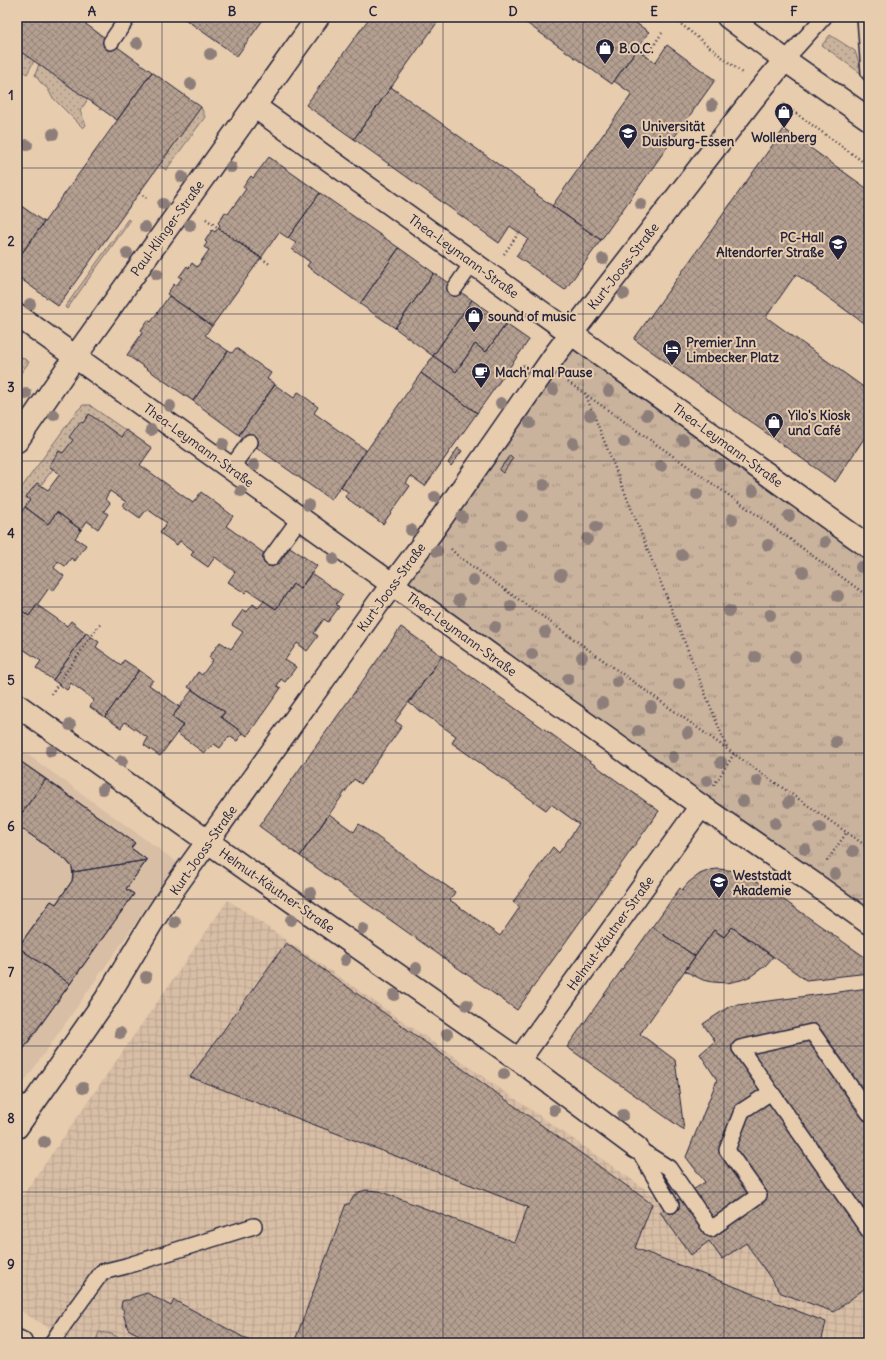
<svg xmlns="http://www.w3.org/2000/svg" width="886" height="1360" font-family="Delius,sans-serif">
	<style>
		.built { fill: #d8bea5 }
		.industrial { fill: url(#industrial-grid) }
		.grass { fill: url(#grass-dots); stroke: #766a6c }
		.park { fill: url(#park-tufts); stroke: #766a6c }
		.building { fill: url(#building-cross-hatch); stroke: #22223b }
		.lines { fill: none; stroke-linecap: round; stroke-linejoin: round }
		.service-casing { stroke: #22223b; stroke-width: 18 }
		.minor-casing { stroke: #22223b; stroke-width: 25 }
		.secondary-casing { stroke: #22223b; stroke-width: 25 }
		.path { stroke: #22223b; stroke-width: 2.5; stroke-dasharray: 1 3; stroke-linecap: butt }
		.service { stroke: #e7ccae; stroke-width: 15 }
		.minor { stroke: #e7ccae; stroke-width: 22 }
		.secondary { stroke: #e7ccae; stroke-width: 22 }
		.tree { fill: #8d7e7a }
		.grid { fill: none; stroke: #22223b; stroke-width: 1; stroke-opacity: 0.55 }
		.labels { text-anchor: middle; stroke-width: 4; stroke-linejoin: round; paint-order: stroke }
		.poi-label { font-size: 13px; font-weight: bold; fill: #22223b; stroke: #e7ccae; text-anchor: start }
		.street-label { font-size: 13px; fill: #22223b; stroke: #e7ccae }
		.neatline { fill: none; stroke: #22223b; stroke-width: 1.5 }
		.grid-label { font-size: 13px; text-anchor: middle; font-weight: bold; fill: #22223b }
	</style>
	<defs>
		<pattern id="industrial-grid" width="8" height="8" patternUnits="userSpaceOnUse"><rect width="8" height="8" fill="#d8bea5"/><path d="M0 4h8M4 0v8" fill="none" stroke="#b9a38f"/></pattern>
		<pattern id="grass-dots" width="8" height="8" patternUnits="userSpaceOnUse"><rect width="8" height="8" fill="#cab39d"/><path d="M2 2h.1M6 6h.1" fill="none" stroke="#a49181" stroke-width="1.8" stroke-linecap="round"/></pattern>
		<pattern id="park-tufts" width="24" height="20" patternUnits="userSpaceOnUse"><rect width="24" height="20" fill="#cab39d"/><path d="M3 7l-1-3M5 7V3M7 7l1-3M15 17l-1-3M17 17v-4M19 17l1-3" fill="none" stroke="#a49181"/></pattern>
		<pattern id="building-cross-hatch" width="8" height="8" patternUnits="userSpaceOnUse"><rect width="8" height="8" fill="#b49f90"/><path d="M0 0l8 8M0 8l8-8" fill="none" stroke="#928177"/></pattern>
	</defs>
	<rect width="100%" height="100%" fill="#e7ccae"/>
	<filter id="ink" filterUnits="userSpaceOnUse"><feTurbulence type="fractalNoise" baseFrequency=".025" numOctaves="2"/><feDisplacementMap in="SourceGraphic" scale="8" xChannelSelector="R" yChannelSelector="G"/><feConvolveMatrix kernelMatrix="1 2 1 2 8 2 1 2 1" color-interpolation-filters="sRGB"/></filter>
	<g filter="url(#ink)">
		<path class="built" d="M17 747 178 863 17 1092Z"/>
		<path class="industrial" d="M228 900 674 1209 862 1286 869 1295V1343H75L17 1309V1204Z"/>
		<path class="grass" d="M830 35 855 51 863 75 822 45Z
			M17 49 34 61 27 74 22 71 17 70Z
			M39 64 88 99 80 111 86 125 83 128 52 97 48 89 41 83 35 75Z
			M201 107 205 117 166 170 159 165Z
			M128 219 130 221 67 309 65 307Z
			M17 354 29 362 17 378Z
			M83 405H90L92 407 125 430 121 437 89 414 83 423 80 422 70 437 73 440 63 453 59 451 49 466 53 469 41 485 37 483 26 497 30 500 17 518V494L77 411Z
			M99 1332 112 1334 128 1343H95Z"/>
		<path class="park" d="M571 333 869 550V923L394 585Z"/>
		<path class="building" d="M17 17H76L152 72 117 120 17 49Z
			M182 17H265L237 56Z
			M370 17H441L354 139 306 105Z
			M518 17H627L649 32 612 84Z
			M667 45 715 80 601 240 552 206 632 94 614 81 637 49 655 63Z
			M152 72 201 107 58 306 17 276V260Z
			M391 87 535 191 534 193 601 240 565 290 516 256 528 239 510 226 499 243 354 139Z
			M784 129 869 190V327L796 274 766 317 869 391V431L835 482 634 339Z
			M269 157 320 193 288 238 279 232 261 258 218 228 220 225 218 223 225 212 228 214 246 189 243 187 251 176 253 178Z
			M320 193 399 248 360 304 307 266 310 262 292 249 296 243 288 238Z
			M17 203 44 222 17 260Z
			M218 228 261 258 212 326 167 294 174 284 176 286 182 278 179 277 187 266 189 268 192 263 197 267 209 250 204 247 207 243 205 241 212 230 215 232Z
			M399 248 434 273 395 328 360 304Z
			M434 273 472 300 433 356 395 328Z
			M169 296 212 326 205 335 228 351 193 401 127 355 143 332 141 330 148 320 151 322Z
			M472 300 506 324 486 352 475 344 456 372 433 356Z
			M506 324 529 340 477 413 421 373 433 356 456 372 475 344 486 352Z
			M236 348 271 373 267 379 275 384 239 435 193 401 228 351 232 353Z
			M421 373 477 413 425 486 411 476 406 483 410 486 383 524 345 497 348 492 341 487Z
			M275 385 294 398 298 392 300 393 318 407 314 413 366 450 331 500 239 435Z
			M89 414 121 437 126 430 152 448 140 465 193 503 201 492 233 516 226 526 279 564 290 547 317 566 300 589 293 584 276 609 248 590 245 593 228 582 235 572 215 557 208 567 191 555 194 551 180 541 177 545 160 533 167 523 147 509 140 518 123 506 126 502 110 491 105 499 110 503 104 511 108 514 98 529 87 521 81 530 57 512 48 524 25 507 30 500 26 497 37 483 48 490 60 474 49 466 59 451 63 453 73 440 69 437 80 422 83 423Z
			M458 448 462 451 451 466 448 463Z
			M510 455 513 458 503 473 499 470Z
			M25 507 48 524 57 512 81 530 75 538 86 545 75 561 71 558 65 566 58 561 54 568 64 576 53 591 49 588 29 616 17 607V518Z
			M311 573 343 595 336 604 339 607 328 622 324 619 314 633 318 636 307 651 297 643 285 660 296 667 285 682 281 679 277 686 281 688 247 736 221 717 225 712 188 687 198 672 202 675 213 660 209 657 220 642 231 649 243 632 232 625 243 610 247 612 253 604 258 608 264 601 276 609 293 584 300 589Z
			M37 605 67 626 71 621 86 633 53 680 36 668 41 661 17 645V611L19 608 29 616Z
			M401 627 442 656 395 721 402 726 361 784 354 779 300 856 259 826Z
			M86 633 99 642 96 647 121 665 124 660 139 670 105 717 90 707 94 700 71 683 67 690 53 680Z
			M442 656 659 811 517 1010 300 856 329 814 354 832 359 824 455 892 450 900 500 936 520 907 513 902 553 847 559 853 579 824 551 804 546 810 452 743 456 736 409 703Z
			M139 670 153 680 149 685 180 707 172 717 183 725 160 756 144 745 148 738 125 722 121 728 105 717Z
			M192 690 225 712 221 717 243 733 237 741 229 736 220 748 214 744 204 753 177 733 183 725 172 717Z
			M17 759 135 843 131 848 147 860 126 889 134 894 17 1058V949L51 901 56 904 72 881 73 877 72 867 66 860 17 825Z
			M17 759 46 779 17 820Z
			M46 779 135 843 131 848 147 860 73 872 72 867 66 860 17 825V820Z
			M147 860 126 889 134 894 70 984 18 947 51 901 56 904 72 881 73 872Z
			M718 869 737 871 750 878 751 877 869 960V973L806 980 732 927 724 937 714 930 695 956 652 927 680 888 682 890 689 882 700 874 710 870Z
			M652 927 695 956 640 1034 675 1060 684 1130 567 1047Z
			M732 927 773 957 765 966 751 976 741 980 727 983 713 982 703 980 685 971 714 930 724 937Z
			M286 943 652 1204 635 1248 826 1322 821 1343H294L346 1204H349L354 1196 359 1192 366 1190 379 1191 514 1242 528 1207 190 1077Z
			M18 947 70 984 19 1054 17 1053V949Z
			M869 988V1295L865 1288 834 1312 781 1293 746 1243 722 1259 709 1241 691 1255 660 1212 705 1182 686 1157 717 1080 700 1054 715 1041 703 1024 730 1006Z
			M147 1293 171 1306 174 1300 254 1343H151L152 1342 128 1329 123 1313 124 1311 121 1307 122 1301 126 1300H130L131 1298Z"/>
		<g class="lines">
			<g class="service-casing">
				<path id="service" d="M865 17 869 73
					M111 42 128 17
					M785 60 824 17
					M455 288 473 262
					M231 468 250 442
					M271 558 300 518
					M17 1100 30 1108
					M869 1113 812 1032 740 1048 869 1231
					M637 1148 669 1168 711 1229 759 1195 727 1150 742 1111 771 1092
					M639 1151 671 1205
					M52 1343 65 1323 102 1272 126 1266 254 1226"/>
			</g>
			<g class="minor-casing">
				<path id="minor" d="M254 106 869 547
					M17 315 701 806 813 883 869 923
					M17 441 75 357 318 17
					M17 705 242 866 519 1060 637 1148
					M519 1060 701 806
					M17 1127 106 999 151 924 175 887 377 605 431 533 557 352 752 100 785 60"/>
			</g>
			<g class="secondary-casing">
				<path id="secondary" d="M728 17 785 60 869 119
					M17 1341 21 1343"/>
			</g>
			<path class="path" d="M672 17 742 73
				M646 57 662 33
				M783 104 869 166
				M139 193 147 198
				M206 219 271 265
				M504 254 518 234
				M568 382 757 515 869 597
				M585 393 727 748
				M451 549 458 556 734 754 869 848
				M51 694 100 624
				M714 785 734 754
				M827 861 847 832"/>
			<use href="#service" class="service"/>
			<use href="#minor" class="minor"/>
			<use href="#secondary" class="secondary"/>
		</g>
		<g class="tree">
			<circle cx="137" cy="43" r="6"/>
			<circle cx="210" cy="54" r="6"/>
			<circle cx="191" cy="84" r="6"/>
			<circle cx="712" cy="105" r="6"/>
			<circle cx="53" cy="134" r="6"/>
			<circle cx="27" cy="145" r="6"/>
			<circle cx="231" cy="167" r="6"/>
			<circle cx="182" cy="177" r="6"/>
			<circle cx="163" cy="204" r="6"/>
			<circle cx="641" cy="204" r="6"/>
			<circle cx="190" cy="225" r="6"/>
			<circle cx="145" cy="227" r="6"/>
			<circle cx="127" cy="253" r="6"/>
			<circle cx="603" cy="259" r="6"/>
			<circle cx="157" cy="274" r="6"/>
			<circle cx="624" cy="294" r="6"/>
			<circle cx="30" cy="304" r="6"/>
			<circle cx="524" cy="370" r="6"/>
			<circle cx="553" cy="390" r="6"/>
			<circle cx="609" cy="391" r="6"/>
			<circle cx="26" cy="394" r="6"/>
			<circle cx="501" cy="403" r="6"/>
			<circle cx="170" cy="406" r="6"/>
			<circle cx="54" cy="415" r="6"/>
			<circle cx="590" cy="415" r="6"/>
			<circle cx="647" cy="415" r="6"/>
			<circle cx="530" cy="423" r="6"/>
			<circle cx="151" cy="430" r="6"/>
			<circle cx="683" cy="440" r="6"/>
			<circle cx="624" cy="442" r="6"/>
			<circle cx="573" cy="443" r="6"/>
			<circle cx="223" cy="444" r="6"/>
			<circle cx="254" cy="465" r="6"/>
			<circle cx="720" cy="465" r="6"/>
			<circle cx="661" cy="466" r="6"/>
			<circle cx="544" cy="485" r="6"/>
			<circle cx="241" cy="491" r="6"/>
			<circle cx="753" cy="491" r="6"/>
			<circle cx="697" cy="494" r="6"/>
			<circle cx="435" cy="497" r="6"/>
			<circle cx="308" cy="505" r="6"/>
			<circle cx="522" cy="516" r="6"/>
			<circle cx="789" cy="516" r="6"/>
			<circle cx="462" cy="517" r="6"/>
			<circle cx="732" cy="519" r="6"/>
			<circle cx="596" cy="527" r="6"/>
			<circle cx="411" cy="530" r="6"/>
			<circle cx="587" cy="539" r="6"/>
			<circle cx="825" cy="542" r="6"/>
			<circle cx="768" cy="545" r="6"/>
			<circle cx="500" cy="547" r="6"/>
			<circle cx="437" cy="551" r="6"/>
			<circle cx="682" cy="555" r="6"/>
			<circle cx="333" cy="559" r="6"/>
			<circle cx="861" cy="567" r="6"/>
			<circle cx="803" cy="572" r="6"/>
			<circle cx="561" cy="575" r="6"/>
			<circle cx="473" cy="580" r="6"/>
			<circle cx="838" cy="596" r="6"/>
			<circle cx="459" cy="600" r="6"/>
			<circle cx="511" cy="606" r="6"/>
			<circle cx="729" cy="611" r="6"/>
			<circle cx="770" cy="615" r="6"/>
			<circle cx="495" cy="627" r="6"/>
			<circle cx="545" cy="632" r="6"/>
			<circle cx="532" cy="654" r="6"/>
			<circle cx="582" cy="657" r="6"/>
			<circle cx="755" cy="657" r="6"/>
			<circle cx="795" cy="657" r="6"/>
			<circle cx="568" cy="679" r="6"/>
			<circle cx="617" cy="682" r="6"/>
			<circle cx="679" cy="684" r="6"/>
			<circle cx="602" cy="703" r="6"/>
			<circle cx="651" cy="707" r="6"/>
			<circle cx="70" cy="725" r="6"/>
			<circle cx="638" cy="731" r="6"/>
			<circle cx="688" cy="733" r="6"/>
			<circle cx="836" cy="742" r="6"/>
			<circle cx="51" cy="751" r="6"/>
			<circle cx="673" cy="757" r="6"/>
			<circle cx="122" cy="761" r="6"/>
			<circle cx="721" cy="762" r="6"/>
			<circle cx="707" cy="781" r="6"/>
			<circle cx="757" cy="781" r="6"/>
			<circle cx="103" cy="789" r="6"/>
			<circle cx="743" cy="801" r="6"/>
			<circle cx="789" cy="802" r="6"/>
			<circle cx="775" cy="823" r="6"/>
			<circle cx="820" cy="828" r="6"/>
			<circle cx="805" cy="849" r="6"/>
			<circle cx="853" cy="851" r="6"/>
			<circle cx="835" cy="874" r="6"/>
			<circle cx="311" cy="893" r="6"/>
			<circle cx="291" cy="920" r="6"/>
			<circle cx="175" cy="922" r="6"/>
			<circle cx="363" cy="929" r="6"/>
			<circle cx="345" cy="960" r="6"/>
			<circle cx="416" cy="968" r="6"/>
			<circle cx="146" cy="977" r="6"/>
			<circle cx="394" cy="995" r="6"/>
			<circle cx="467" cy="1005" r="6"/>
			<circle cx="120" cy="1033" r="6"/>
			<circle cx="447" cy="1034" r="6"/>
			<circle cx="504" cy="1074" r="6"/>
			<circle cx="83" cy="1088" r="6"/>
			<circle cx="554" cy="1110" r="6"/>
			<circle cx="623" cy="1115" r="6"/>
			<circle cx="44" cy="1142" r="6"/>
		</g>
	</g>
	<path class="grid" d="M162 17V1343M303 17V1343M443 17V1343M583 17V1343M724 17V1343M17 168H869M17 314H869M17 461H869M17 607H869M17 753H869M17 899H869M17 1046H869M17 1192H869"/>
	<defs>
		<g id="shop-pin" transform="scale(1)"><path d="M0 17L-7.5 6A9.5 9.5 0 1 1 7.5 6Z" fill="#22223b" stroke="#e7ccae"/><path d="M-5-2.5h2.3a2.7 3.5 0 0 1 5.4 0H5L5.5 6h-11ZM-1.5-2.5h3a1.5 2.3 0 0 0-3 0Z" fill="#fff"/></g>
		<g id="university-pin" transform="scale(1)"><path d="M0 17L-7.5 6A9.5 9.5 0 1 1 7.5 6Z" fill="#22223b" stroke="#e7ccae"/><path d="M0-5L7-2L0 1L-7-2ZM-4 1L0 2.5L4 1V4Q0 6-4 4Z" fill="#fff"/></g>
		<g id="hotel-pin" transform="scale(1)"><path d="M0 17L-7.5 6A9.5 9.5 0 1 1 7.5 6Z" fill="#22223b" stroke="#e7ccae"/><path d="M-6-4.5h1.5V1H6V5H4.5V3h-9V5H-6ZM-4 0a1.8 1.8 0 1 1 3.6 0ZM.5 0V-2.5h3Q6-2.5 6 0Z" fill="#fff"/></g>
		<g id="cafe-pin" transform="scale(1)"><path d="M0 17L-7.5 6A9.5 9.5 0 1 1 7.5 6Z" fill="#22223b" stroke="#e7ccae"/><path d="M-5.5-4.5H6V0H3Q3 3.5 0 3.5H-2.5Q-5.5 3.5-5.5 0ZM3-3.2v2h1.7v-2ZM-6 4.5H4V6H-6Z" fill="#fff"/></g>
		<g id="school-pin" transform="scale(1)"><path d="M0 17L-7.5 6A9.5 9.5 0 1 1 7.5 6Z" fill="#22223b" stroke="#e7ccae"/><path d="M0-5L7-2L0 1L-7-2ZM-4 1L0 2.5L4 1V4Q0 6-4 4Z" fill="#fff"/></g>
	</defs>
	<g fill-rule="evenodd">
		<use href="#shop-pin" x="605" y="48"/>
		<use href="#shop-pin" x="784" y="112"/>
		<use href="#university-pin" x="628" y="133"/>
		<use href="#university-pin" x="838" y="244"/>
		<use href="#shop-pin" x="474" y="316"/>
		<use href="#hotel-pin" x="672" y="349"/>
		<use href="#cafe-pin" x="481" y="372"/>
		<use href="#shop-pin" x="774" y="422"/>
		<use href="#school-pin" x="719" y="882"/>
	</g>
	<g class="labels">
		<g class="poi-label">
			<text x="619" y="53">B.O.C.</text>
			<text x="642" y="131">Universität<tspan x="642" dy="15">Duisburg-Essen</tspan></text>
			<text x="784" y="142" text-anchor="middle">Wollenberg</text>
			<text x="824" y="242" text-anchor="end">PC-Hall<tspan x="824" dy="15">Altendorfer Straße</tspan></text>
			<text x="488" y="321">sound of music</text>
			<text x="686" y="347">Premier Inn<tspan x="686" dy="15">Limbecker Platz</tspan></text>
			<text x="495" y="377">Mach' mal Pause</text>
			<text x="788" y="420">Yilo's Kiosk<tspan x="788" dy="15">und Café</tspan></text>
			<text x="733" y="880">Weststadt<tspan x="733" dy="15">Akademie</tspan></text>
		</g>
		<g class="street-label">
			<text transform="translate(167 228) rotate(-54)" y="5">Paul-Klinger-Straße</text>
			<text transform="translate(464 256) rotate(36)" y="5">Thea-Leymann-Straße</text>
			<text transform="translate(623 266) rotate(-52)" y="5">Kurt-Jooss-Straße</text>
			<text transform="translate(199 445) rotate(36)" y="5">Thea-Leymann-Straße</text>
			<text transform="translate(728 445) rotate(36)" y="5">Thea-Leymann-Straße</text>
			<text transform="translate(391 587) rotate(-54)" y="5">Kurt-Jooss-Straße</text>
			<text transform="translate(462 634) rotate(36)" y="5">Thea-Leymann-Straße</text>
			<text transform="translate(203 850) rotate(-55)" y="5">Kurt-Jooss-Straße</text>
			<text transform="translate(277 890) rotate(35)" y="5">Helmut-Käutner-Straße</text>
			<text transform="translate(610 933) rotate(-54)" y="5">Helmut-Käutner-Straße</text>
		</g>
	</g>
	<rect width="886" height="1360" fill="none" stroke="#e7ccae" stroke-width="44"/>
	<rect x="22" y="22" width="842" height="1316" class="neatline"/>
	<g class="grid-label">
		<text x="92" y="16">A</text>
		<text x="232" y="16">B</text>
		<text x="373" y="16">C</text>
		<text x="513" y="16">D</text>
		<text x="654" y="16">E</text>
		<text x="794" y="16">F</text>
		<text x="11" y="100">1</text>
		<text x="11" y="246">2</text>
		<text x="11" y="392">3</text>
		<text x="11" y="538">4</text>
		<text x="11" y="685">5</text>
		<text x="11" y="831">6</text>
		<text x="11" y="977">7</text>
		<text x="11" y="1123">8</text>
		<text x="11" y="1269">9</text>
	</g>
</svg>
